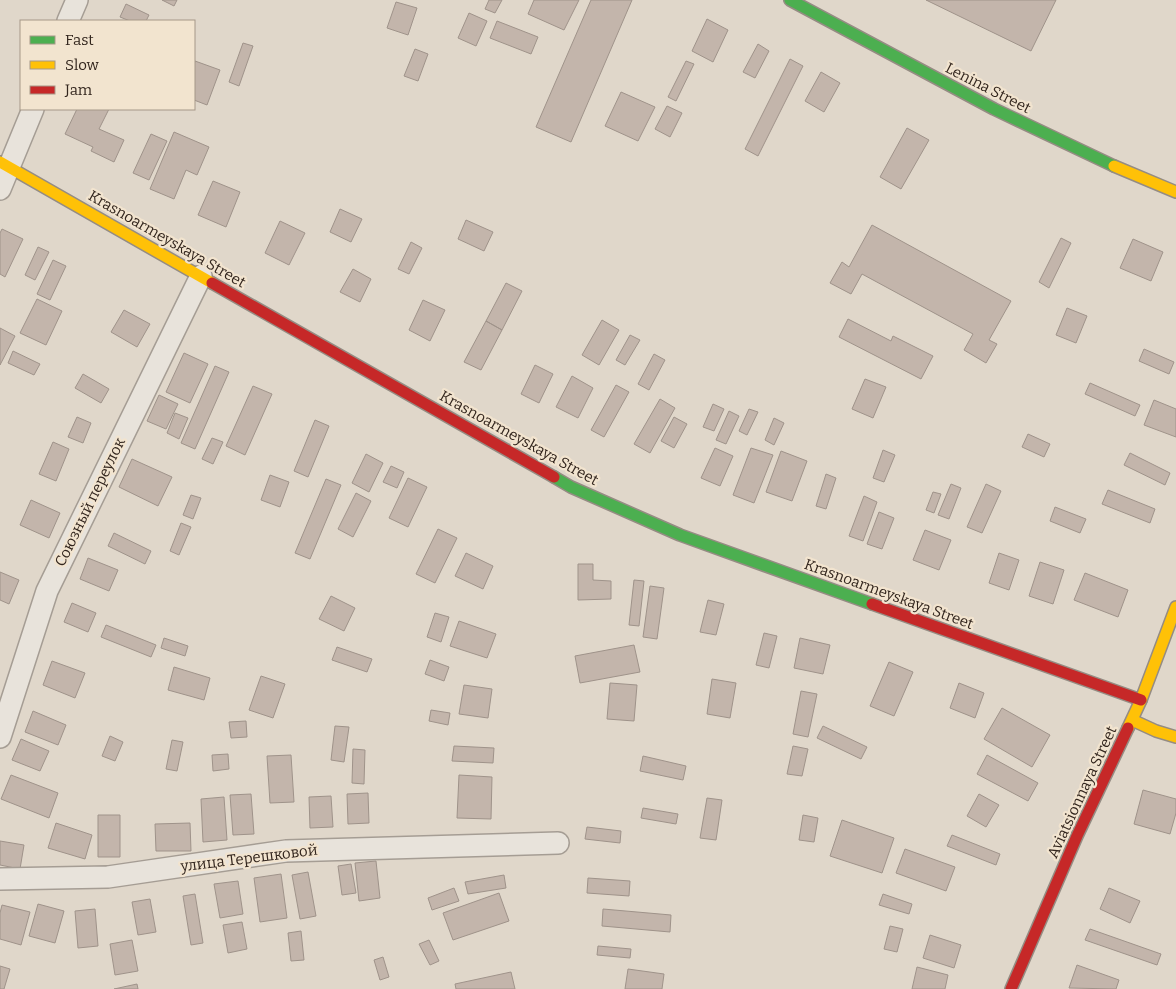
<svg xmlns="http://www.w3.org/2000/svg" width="1176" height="989" font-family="Bitter,serif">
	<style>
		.building { fill: #c3b5ab; stroke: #9f938a }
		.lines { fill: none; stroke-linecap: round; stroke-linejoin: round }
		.street-casing { stroke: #a59d94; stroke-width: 24 }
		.fast-casing { stroke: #958c83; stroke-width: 14 }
		.slow-casing { stroke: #958c83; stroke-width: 14 }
		.jam-casing { stroke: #958c83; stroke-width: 14 }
		.street { stroke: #e8e3db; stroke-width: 21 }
		.fast { stroke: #4caf50; stroke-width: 11 }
		.slow { stroke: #ffc107; stroke-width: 11 }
		.jam { stroke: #c62828; stroke-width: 11 }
		.labels { text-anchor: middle; stroke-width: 4.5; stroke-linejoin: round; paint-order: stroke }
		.street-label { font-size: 15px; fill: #32251d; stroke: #f2e4cf }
	</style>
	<rect width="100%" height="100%" fill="#e0d7ca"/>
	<path class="building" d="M162 0H177L174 6Z
		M489 0H502L495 13 485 9Z
		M534 0H579L564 30 528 14Z
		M591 0H632L571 142 536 127Z
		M926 0H1056L1031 51Z
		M396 2 417 8 408 35 387 28Z
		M126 4 149 15 146 21H130L120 17Z
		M469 13 487 21 476 46 458 38Z
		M707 19 728 30 713 62 692 51Z
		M497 21 538 37 531 54 490 38Z
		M243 43 253 46 239 86 229 82Z
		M758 44 769 51 755 78 743 72Z
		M415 49 428 54 418 81 404 76Z
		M790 59 803 66 758 156 745 149Z
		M195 61 220 70 207 105 194 100V66Z
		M686 61 694 64 676 101 668 97Z
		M821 72 840 83 824 112 805 101Z
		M621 92 655 107 638 141 605 126Z
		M667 106 682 113 670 137 655 129Z
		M77 109H109L99 129 124 140 114 162 91 151 93 147 65 134Z
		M907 128 929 140 901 189 880 177Z
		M174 132 209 147 197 175 186 170 174 199 150 189Z
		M151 134 167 141 149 180 133 173Z
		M213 181 240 192 226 227 198 215Z
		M340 209 362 219 351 242 330 232Z
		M466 220 493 232 484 251 458 239Z
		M280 221 305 233 289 265 265 253Z
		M872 225 1011 301 989 340 997 344 986 363 964 350 973 334 862 274 851 294 830 283 842 262 849 267Z
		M2 229 23 239 5 277 0 274V233Z
		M1061 238 1071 243 1049 288 1039 282Z
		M1133 239 1163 252 1151 281 1120 268Z
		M411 242 422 248 409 274 398 269Z
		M38 247 49 252 35 280 25 275Z
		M53 260 66 266 50 300 37 294Z
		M353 269 371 279 360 302 340 292Z
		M506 283 522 291 502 330 486 321Z
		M37 299 62 311 46 345 20 333Z
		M423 300 445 310 430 341 409 330Z
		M1067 308 1087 316 1076 343 1056 335Z
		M124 310 150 324 137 347 111 332Z
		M848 319 891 341 893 336 933 356 921 379 839 337Z
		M602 320 619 330 599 365 582 355Z
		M486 321 502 330 481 370 464 362Z
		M0 328 15 336 0 365Z
		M630 335 640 340 625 365 616 360Z
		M1144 349 1174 362 1169 374 1139 361Z
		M13 351 40 364 34 375 8 363Z
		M184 353 208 364 190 403 166 392Z
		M654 354 665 360 649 390 638 384Z
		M535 365 553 374 539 403 521 394Z
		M215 366 229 372 195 449 181 443Z
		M83 374 109 389 101 403 75 388Z
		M572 376 593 388 578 418 556 407Z
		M865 379 886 387 873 418 852 409Z
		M1090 383 1140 405 1135 416 1085 394Z
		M616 385 629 392 604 437 591 430Z
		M253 386 272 394 245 455 226 446Z
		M159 395 178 404 166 429 147 421Z
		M660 399 675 408 650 453 634 444Z
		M1154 400 1176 409V437L1144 425Z
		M713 404 724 409 714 431 703 427Z
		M749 409 758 412 747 435 739 431Z
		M729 411 739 416 726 444 716 440Z
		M175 413 188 418 179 439 167 433Z
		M77 417 91 423 83 443 68 437Z
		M674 417 687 424 674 448 661 441Z
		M774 418 784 423 774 445 765 440Z
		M315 420 329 426 308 477 294 471Z
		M1028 434 1050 444 1044 457 1022 447Z
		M212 438 223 442 213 464 202 459Z
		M53 442 69 449 56 481 39 474Z
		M715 448 733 456 720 486 701 478Z
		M751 448 773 455 754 503 733 495Z
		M883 450 895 455 884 482 873 478Z
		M781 451 807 461 792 501 766 492Z
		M1130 453 1170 473 1165 485 1124 465Z
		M366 454 383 463 369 492 352 483Z
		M132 459 172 477 158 506 119 487Z
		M391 466 404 472 397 488 383 482Z
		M826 474 836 478 826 509 816 506Z
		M270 475 289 482 280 507 261 500Z
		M408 478 427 487 408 527 389 518Z
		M326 479 341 485 310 559 295 553Z
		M951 484 961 488 949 519 938 515Z
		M986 484 1001 491 982 533 967 527Z
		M1108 490 1155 509 1150 523 1102 504Z
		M933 492 941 494 934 513 926 510Z
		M356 493 371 501 353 537 338 529Z
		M191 495 201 498 193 519 183 515Z
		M864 496 877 502 863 541 849 536Z
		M31 500 60 513 49 538 20 525Z
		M1055 507 1086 519 1080 533 1050 521Z
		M879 512 894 518 882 549 867 544Z
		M181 523 191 527 179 555 170 551Z
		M438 529 457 538 435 583 416 574Z
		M925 530 951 540 939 570 913 560Z
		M114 533 151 551 145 564 108 546Z
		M466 553 493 566 483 589 455 576Z
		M999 553 1019 560 1009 590 989 583Z
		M88 558 118 570 109 591 80 579Z
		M1040 562 1064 570 1053 604 1029 596Z
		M578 564H593V580L611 581V599L578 600Z
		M0 572 19 580 9 604 0 600Z
		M1085 573 1128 590 1118 617 1074 600Z
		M634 580 644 581 639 626 629 625Z
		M650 586 664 588 657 639 643 637Z
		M331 596 355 608 344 631 319 619Z
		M708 600 724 604 716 635 700 632Z
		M72 603 96 613 88 632 64 622Z
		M435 613 449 617 441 642 427 637Z
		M459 621 496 634 487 658 450 646Z
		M106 625 156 645 151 657 101 637Z
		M764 633 777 636 769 668 756 665Z
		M164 638 188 646 185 656 161 648Z
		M800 638 830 645 823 674 794 668Z
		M634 645 640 672 580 683 575 656Z
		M337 647 372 659 367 672 332 660Z
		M430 660 449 667 444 681 425 674Z
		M52 661 85 673 75 698 43 685Z
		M889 662 913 672 894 716 870 706Z
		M174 667 210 678 204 700 168 690Z
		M261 676 285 684 273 718 249 710Z
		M712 679 736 683 730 718 707 714Z
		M610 683 637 685 634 721 607 719Z
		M959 683 984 693 975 718 950 708Z
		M464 685 492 689 488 718 459 714Z
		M801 691 817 694 808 737 793 734Z
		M1002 708 1050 735 1032 767 984 739Z
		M431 710 450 713 448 725 429 721Z
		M33 711 66 725 58 745 25 732Z
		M246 721 247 737 231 738 229 722Z
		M335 726 349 727 344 762 331 760Z
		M823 726 867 747 861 759 817 738Z
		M110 736 123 742 115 761 102 756Z
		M21 739 49 751 40 771 12 760Z
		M172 740 183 742 177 771 166 769Z
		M454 746 494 748 493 763 452 761Z
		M793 746 808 749 802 776 787 774Z
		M353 749 365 750 364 784 352 783Z
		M228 754 229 769 213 771 212 755Z
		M291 755 294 802 270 803 267 756Z
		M987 755 1038 783 1028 801 977 774Z
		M643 756 686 766 683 780 640 771Z
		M11 775 58 793 49 818 1 799Z
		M459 775 492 777 491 819 457 818Z
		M1143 790 1176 799V813L1170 834 1134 824Z
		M368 793 369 823 348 824 347 794Z
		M251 794 254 834 233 835 230 795Z
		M979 794 999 805 986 827 967 816Z
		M331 796 333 827 310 828 309 797Z
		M224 797 227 840 203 842 201 799Z
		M707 798 722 800 716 840 700 838Z
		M643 808 678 814 676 824 641 818Z
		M98 815H120V857H98Z
		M803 815 818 818 814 842 799 840Z
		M842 820 894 838 882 873 830 856Z
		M56 823 92 835 85 859 48 848Z
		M190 823 191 851H156L155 824Z
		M587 827 621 831 620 843 585 839Z
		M952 835 1000 854 996 865 947 846Z
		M0 841 24 845 20 869 0 865Z
		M905 849 955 867 946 891 896 873Z
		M376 861 380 898 359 901 355 863Z
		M351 864 356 893 342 895 338 866Z
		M308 872 316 916 300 919 292 875Z
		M281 874 287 918 260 922 254 878Z
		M504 875 506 888 468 894 465 882Z
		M588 878 630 881 629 896 587 893Z
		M238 881 243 914 220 918 214 884Z
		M454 888 459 901 432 910 428 898Z
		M1109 888 1140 901 1130 923 1100 909Z
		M499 893 509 921 453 940 443 913Z
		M195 894 203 943 191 945 183 896Z
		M883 894 912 904 909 914 879 905Z
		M150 899 156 932 138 935 132 902Z
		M38 904 64 911 55 943 29 936Z
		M2 905 30 912 21 945 0 939V913Z
		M95 909 98 946 78 948 75 911Z
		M603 909 671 915 670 932 602 926Z
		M242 922 247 949 228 953 223 925Z
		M890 926 903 929 897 952 884 949Z
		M1090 929 1161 954 1157 965 1085 940Z
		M301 931 304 960 291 961 288 933Z
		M930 935 961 945 954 968 923 958Z
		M132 940 138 971 115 975 110 944Z
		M429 940 439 961 430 965 419 944Z
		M598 946 631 949 630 958 597 955Z
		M383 957 389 977 380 980 374 960Z
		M1077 965 1119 980 1116 989 1069 988Z
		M0 966 10 969 4 989H0Z
		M917 967 948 975 945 989H912Z
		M628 969 664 974 662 989H625Z
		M511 972 515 989H456L455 984Z
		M137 984 138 989H114Z"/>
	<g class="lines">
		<g class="street-casing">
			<path id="street" d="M68 21 77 0
				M0 189 33 109
				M0 737 47 591 201 276
				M0 879 108 877 286 851 558 843"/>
		</g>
		<g class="fast-casing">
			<path id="fast" d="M790 0 994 109 1114 166
				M554 477 571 487 680 535 872 604"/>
		</g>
		<g class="slow-casing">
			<path id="slow" d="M0 162 212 283
				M1114 166 1176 192
				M1132 720 1156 731 1176 737
				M1128 728 1141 700 1176 607"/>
		</g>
		<g class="jam-casing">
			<path id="jam" d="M212 283 554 477
				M872 604 1141 700
				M1011 989 1077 836 1128 728"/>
		</g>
		<use href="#street" class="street"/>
		<use href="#fast" class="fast"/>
		<use href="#slow" class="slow"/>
		<use href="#jam" class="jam"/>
	</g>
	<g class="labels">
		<g class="street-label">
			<text transform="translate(988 88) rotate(27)" y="5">Lenina Street</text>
			<text transform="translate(167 239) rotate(30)" y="5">Krasnoarmeyskaya Street</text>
			<text transform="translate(519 438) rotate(29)" y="5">Krasnoarmeyskaya Street</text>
			<text transform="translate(90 502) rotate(-64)" y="5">Союзный переулок</text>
			<text transform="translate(889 594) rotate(20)" y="5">Krasnoarmeyskaya Street</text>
			<text transform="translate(1082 792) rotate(-65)" y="5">Aviatsionnaya Street</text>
			<text transform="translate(249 858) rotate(-7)" y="5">улица Терешковой</text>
		</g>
	</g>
	<rect x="20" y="20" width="175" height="90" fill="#f2e4cf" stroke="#a59888"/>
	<rect x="30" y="36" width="25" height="8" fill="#4caf50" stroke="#a59888"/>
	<text x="65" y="45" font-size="15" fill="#32251d">Fast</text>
	<rect x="30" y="61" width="25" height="8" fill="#ffc107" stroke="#a59888"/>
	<text x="65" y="70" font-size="15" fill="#32251d">Slow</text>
	<rect x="30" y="86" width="25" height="8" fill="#c62828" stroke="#a59888"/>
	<text x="65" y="95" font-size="15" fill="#32251d">Jam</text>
</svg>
